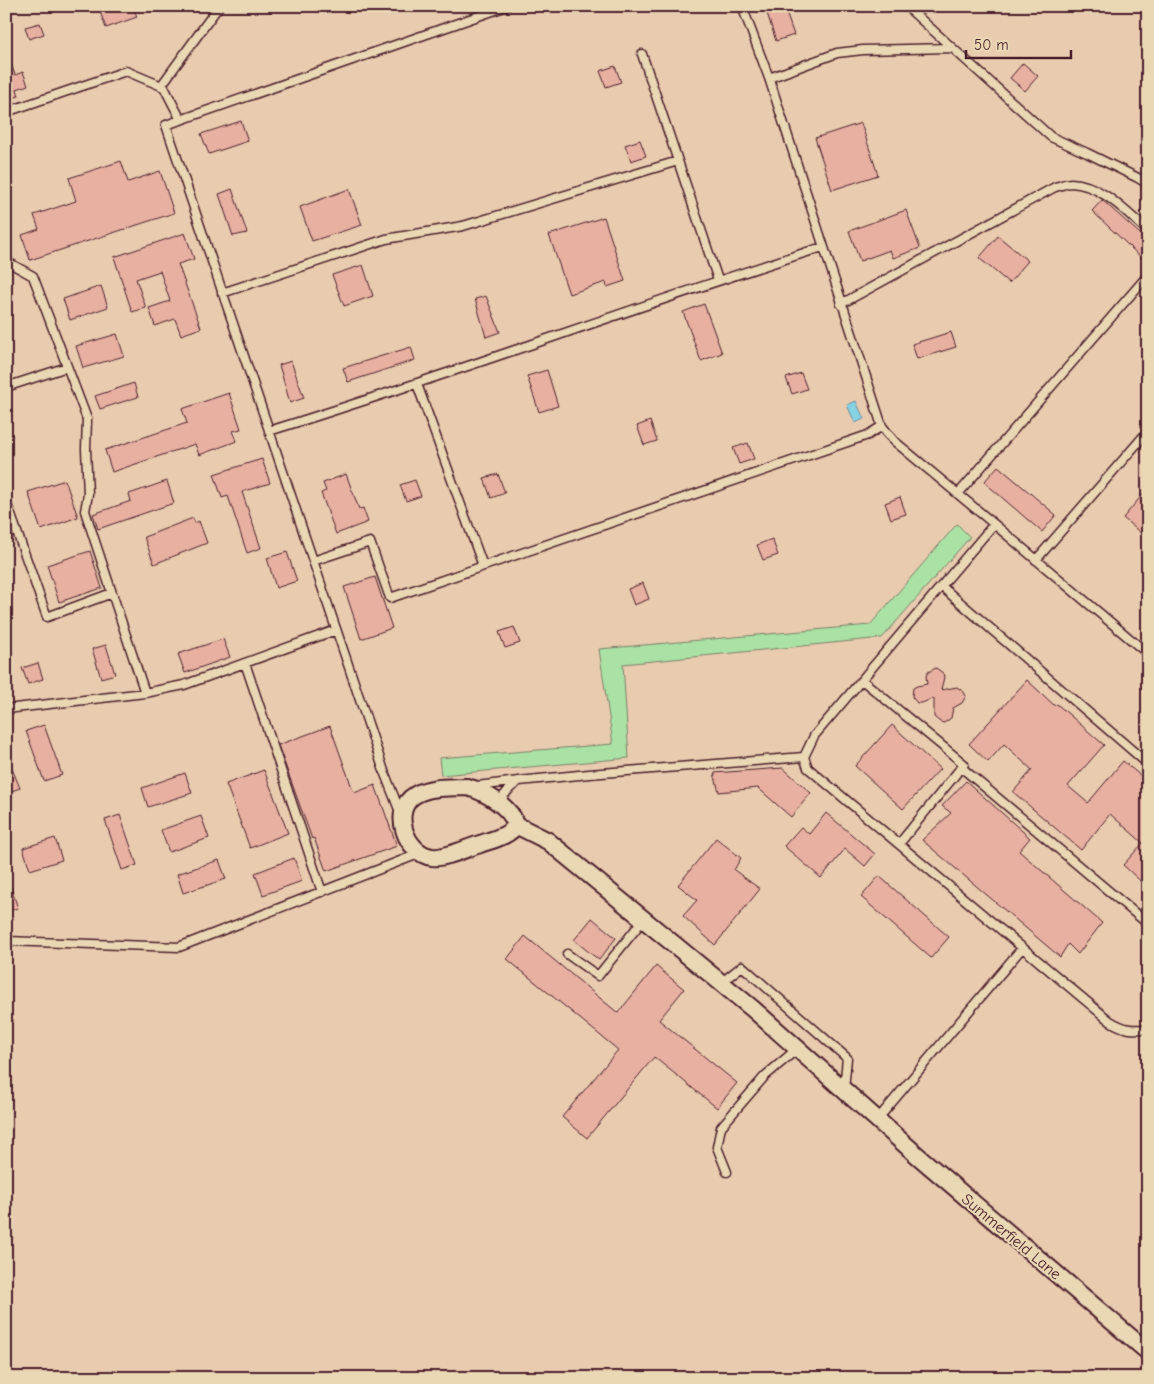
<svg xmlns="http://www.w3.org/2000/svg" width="1154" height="1384" font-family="'Comic Neue',sans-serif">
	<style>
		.green { fill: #aae2a5; stroke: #7a8068 }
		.water { fill: #85d2e4; stroke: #6d8a9a }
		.building { fill: #e8b0a0; stroke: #4a1f2b }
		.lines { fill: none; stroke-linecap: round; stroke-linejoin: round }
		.lane-casing { stroke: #4a1f2b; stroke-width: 11 }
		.street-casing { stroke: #4a1f2b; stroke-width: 20 }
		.lane { stroke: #ead8b5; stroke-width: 8 }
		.street { stroke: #ead8b5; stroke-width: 16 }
		.labels { text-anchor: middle; stroke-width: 4; stroke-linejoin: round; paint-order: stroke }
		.street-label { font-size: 16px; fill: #4a1f2b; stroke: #ead8b5 }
	</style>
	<rect width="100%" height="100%" fill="#e9ccaf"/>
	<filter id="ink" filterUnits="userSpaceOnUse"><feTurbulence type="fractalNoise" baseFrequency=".02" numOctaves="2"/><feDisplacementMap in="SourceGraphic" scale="10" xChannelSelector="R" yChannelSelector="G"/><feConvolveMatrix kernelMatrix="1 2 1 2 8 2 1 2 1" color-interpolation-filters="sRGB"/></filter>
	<g filter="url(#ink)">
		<path class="green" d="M957 524 970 537 882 638 623 664 629 758 441 775 439 758 613 744 599 649 870 625Z"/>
		<path class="water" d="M856 401 864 419 855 423 847 405Z"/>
		<path class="building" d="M98 6H133L137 17 106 28Z
			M784 7 794 35 776 41 767 13Z
			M40 23 44 34 29 39 25 27Z
			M6 55H8L15 75 23 72 28 85 17 89 19 96 6 100Z
			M1023 63 1038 76 1025 91 1010 78Z
			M615 66 621 82 606 87 600 71Z
			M241 121 248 141 209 154 201 134Z
			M861 123 878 175 832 190 815 138Z
			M640 140 646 156 631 161 625 145Z
			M121 161 128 182 160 171 174 213 30 260 22 235 39 229 34 215 76 201 69 178Z
			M232 189 247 233 233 236 219 194Z
			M349 189 362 225 312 241 300 207Z
			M1102 200 1148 241V264L1092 211Z
			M906 210 920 248 893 258 890 250 860 261 849 231Z
			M604 217 625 281 607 287 606 282 569 294 549 235Z
			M185 233 194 259 178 264 201 328 181 335 175 319 155 326 149 308 170 301 160 271 136 279 146 308 132 312 114 257Z
			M998 236 1028 261 1009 283 979 258Z
			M363 265 373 296 344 306 332 275Z
			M101 286 108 307 70 320 63 299Z
			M486 296 500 332 486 337 475 299Z
			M704 304 722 353 701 361 683 312Z
			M951 332 956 347 917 359 912 344Z
			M117 334 124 356 83 368 76 346Z
			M411 347 415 360 348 382 343 368Z
			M291 361 304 398 290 403 279 365Z
			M547 370 558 406 539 412 527 376Z
			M801 373 807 389 792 394 786 378Z
			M134 383 138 397 100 409 95 396Z
			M229 393 241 429 233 431 237 441 199 455 195 444 112 472 105 450 187 423 182 409Z
			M650 421 657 441 644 445 637 426Z
			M748 443 754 459 739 464 733 448Z
			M262 459 270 483 242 492 261 548 247 553 228 496 222 498 214 474Z
			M998 466 1056 515 1042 532 984 482Z
			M346 474 359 509 363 508 368 522 336 534 321 493 326 491 323 483Z
			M498 474 505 493 491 498 484 478Z
			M65 480 78 517 41 530 28 492Z
			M415 480 421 496 406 501 400 485Z
			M167 481 174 503 98 529 93 514 131 501 129 494Z
			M1148 488V539L1123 518Z
			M900 497 906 514 891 519 885 503Z
			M193 518 195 523 199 521 207 543 154 564 144 537Z
			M772 539 778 555 763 560 757 545Z
			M90 551 102 588 59 602 47 565Z
			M287 552 297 581 276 588 267 558Z
			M375 577 392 628 361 639 344 587Z
			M643 583 649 599 634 605 628 589Z
			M514 627 520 643 505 648 499 632Z
			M223 639 230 657 185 673 178 654Z
			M106 645 115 674 101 678 92 649Z
			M38 663 43 679 28 684 22 668Z
			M936 668 943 673 944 677 941 690 957 687 964 692 966 696 962 703 953 708 951 718 944 723 940 722 934 717V698L922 703H917L912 697 913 688 917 686 927 684 926 676 928 672Z
			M1027 680 1055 706 1057 704 1104 745 1068 786 1088 803 1123 761 1148 782V888L1123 865 1143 843 1110 814 1081 850 1013 792 1032 770 1004 744 988 762 969 744Z
			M44 725 62 775 44 781 26 731Z
			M892 725 940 769 903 809 855 766Z
			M330 726 354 793 375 785 397 846 326 871 314 838 312 839 278 745Z
			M6 754 20 788 6 793Z
			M783 768 811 793 791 817 758 788 719 792 714 773Z
			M264 770 288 833 250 848 226 784Z
			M185 773 192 793 148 807 142 788Z
			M966 781 1030 838 1019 851 1102 923 1078 954 1068 944 1060 957 922 840 951 813 942 806Z
			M826 813 875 854 865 866 845 849 821 878 784 846 801 827 809 834Z
			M120 815 137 865 122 870 105 820Z
			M201 816 209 838 169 852 161 830Z
			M55 838 62 860 30 870 23 848Z
			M716 838 741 858 734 870 760 889 715 945 683 916 697 900 678 885Z
			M294 858 302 881 263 895 255 873Z
			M219 860 226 879 183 893 177 874Z
			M879 876 949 937 931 958 861 897Z
			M6 879H8L18 908 6 912Z
			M592 918 616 938 599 960 574 940Z
			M525 936 618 1013 656 966 684 989 659 1020 737 1083 717 1108 654 1057 587 1138 562 1117 618 1050 507 959Z"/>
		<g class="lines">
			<g class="lane-casing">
				<path id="lane" d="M742 6 769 78 882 426 893 440 994 524
					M906 6 1051 137 1087 153 1138 178 1148 184
					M642 54 718 280
					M769 78 837 53 863 50 951 48
					M161 86 219 6
					M6 112 126 71 164 87 181 120
					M6 261 33 276 87 419 86 449 88 494 85 511 112 593
					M222 293 386 239 463 226 678 161
					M841 304 1055 187C1060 186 1066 183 1071 183 1101 184 1126 212 1148 231
					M417 384 483 566
					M6 387 67 367
					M269 431C455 374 637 305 823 247
					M958 494 1148 275
					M6 501 47 617 112 593 145 693
					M1036 560 1148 431
					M313 561 370 542 390 598 868 435 882 426
					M941 586 1148 764
					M1148 654 994 524 814 736 804 757 808 768 1110 1021C1125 1030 1131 1030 1148 1029
					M245 663 322 892
					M862 680 964 764 899 844
					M6 709 145 693 184 685 336 630
					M962 768 1148 924
					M519 781 589 774 804 757
					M477 786 519 781 510 788 498 803
					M400 812 385 774 166 125 507 6
					M6 941 179 947 421 853
					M567 954 598 976 643 920
					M721 983 742 966 847 1058 844 1089
					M877 1120 1022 948
					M727 1172 717 1147 721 1127 765 1076 797 1049"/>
			</g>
			<g class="street-casing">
				<path id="street" d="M467 787C484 791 511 807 516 825 510 836 491 840 480 844 467 848 444 859 432 857 406 854 390 810 415 795 430 786 450 788 467 787Z
					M516 825 548 841 753 1009 918 1156 1148 1352"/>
			</g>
			<use href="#lane" class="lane"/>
			<use href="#street" class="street"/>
		</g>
	</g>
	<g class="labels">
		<g class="street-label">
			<text transform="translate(1012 1236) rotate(40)" y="6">Summerfield Lane</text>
		</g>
	</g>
	<rect width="1154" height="1384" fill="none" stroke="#ead8b5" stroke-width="25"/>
	<rect x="12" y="12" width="1129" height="1359" fill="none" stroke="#4a1f2b" stroke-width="2" filter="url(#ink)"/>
	<path d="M966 50v8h105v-8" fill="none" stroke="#4a1f2b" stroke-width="2.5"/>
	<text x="974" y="50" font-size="15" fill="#4a1f2b" stroke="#ead8b5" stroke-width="4" paint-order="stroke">50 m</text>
</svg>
